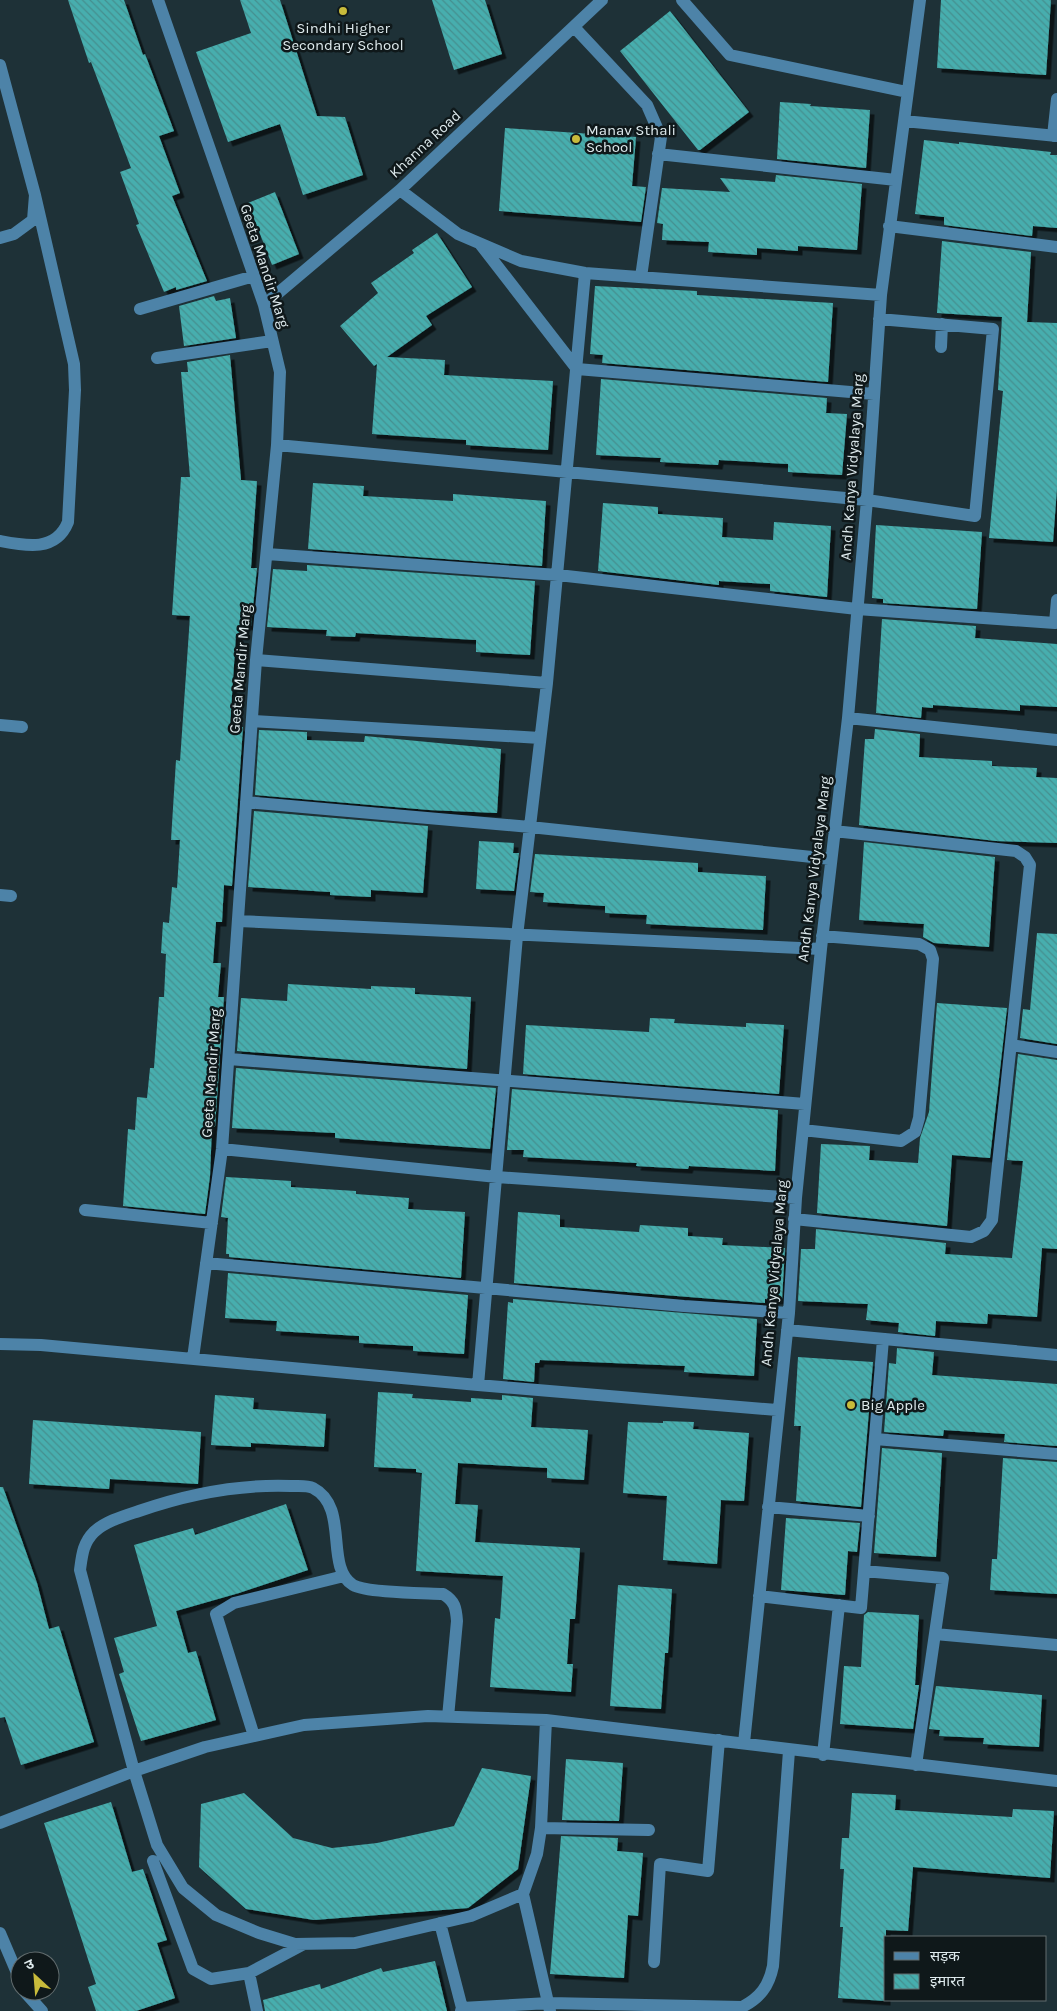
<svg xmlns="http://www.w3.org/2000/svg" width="1057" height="2011" font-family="Karla,'Noto Sans Devanagari',sans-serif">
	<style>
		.building { fill: url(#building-back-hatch); filter: url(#shadow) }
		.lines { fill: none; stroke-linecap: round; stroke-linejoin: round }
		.minor { stroke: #4d83a8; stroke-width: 12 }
		.poi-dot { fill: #c8bb3b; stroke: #0f181a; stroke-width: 2 }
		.labels { text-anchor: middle; stroke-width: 5; stroke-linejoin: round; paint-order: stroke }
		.poi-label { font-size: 15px; fill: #deeaed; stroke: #0f181a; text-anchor: start }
		.street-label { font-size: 15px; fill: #deeaed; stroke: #0f181a }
	</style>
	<defs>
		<pattern id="building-back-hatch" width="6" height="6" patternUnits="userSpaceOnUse" patternTransform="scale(1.25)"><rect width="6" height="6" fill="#46aeae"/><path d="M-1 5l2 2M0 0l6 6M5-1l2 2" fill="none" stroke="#458f8f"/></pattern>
		<filter id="shadow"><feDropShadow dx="4.5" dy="4.5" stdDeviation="0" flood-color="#0009"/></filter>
	</defs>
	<rect width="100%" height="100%" fill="#1e3137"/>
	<path class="building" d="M68 0H124L143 55 145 54 174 131 159 136 180 193 172 196 207 281 176 290V287L164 292 136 225 139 224 120 172 131 168 91 62 89 63Z
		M240 0H280L317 116 345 117 363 175 303 195 280 124 228 142 196 52 251 33Z
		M432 0H485L502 54 454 70Z
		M941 0H1051L1046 75 937 68Z
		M670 11 749 112 700 150H698L620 51Z
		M780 102 811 104 810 106 870 110 866 168 777 159Z
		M505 128 636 137 632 186 646 187 641 222 499 211Z
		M924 140 959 144V142L1051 152 1050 155H1057V228L1033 226 1032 236 944 225V217L915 214Z
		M776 175 862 184 857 250 798 246V251L757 248V255L708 252 709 242 662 240 663 224 657 223 662 188 730 192 720 178 775 182Z
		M275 192 299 254 272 265 248 203Z
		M437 233 472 287 426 316 432 325 387 357 445 360 444 375 553 381 548 450 466 445V440L372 434 377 364 374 366 340 326 378 293 371 283 414 253 412 250Z
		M942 241 1031 252 1027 322 1057 323V488L1053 542 989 538 1003 391 998 390 1002 317 937 313Z
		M595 286 697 291V295L833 303 828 382 602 363 603 355 590 354Z
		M214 296 216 301 230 298 236 338 184 346 179 306Z
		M230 355 241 480 257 481 251 568H257L251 626 242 625V635L236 634 230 726 243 727 232 886 224 885 222 922H216L213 963H221L218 997H224L215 1127 212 1126 210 1176 205 1214 123 1206 128 1129 135 1130 137 1097 147 1098 150 1068H154L159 997H164L166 954 161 953 163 922 169 923 172 887 177 888 180 840H171L176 760 180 761 190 616 172 615 181 477H190L181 372H188L187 362Z
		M601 379 827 398 826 413 847 414 842 475 788 472V464L719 460 718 465 660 462 661 458 596 455Z
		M313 483 364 486 363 496 453 501V494L546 501 542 566 308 549Z
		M603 503 658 507V514L723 518 722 537 773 540 774 522 831 526 827 597 770 591V584L719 581V585L598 571Z
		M876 525 982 532 977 609 883 603V599L872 598Z
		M307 565 535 581 530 655 476 652V640L356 633 355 637 326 636 327 630 267 627 273 569 307 571Z
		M882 619 976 626 975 638 1057 644V707L1020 705V711L933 705V708L922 707 921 718 876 713Z
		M875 729 920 734 919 757 992 761V766L1037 768 1036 777 1057 778V843L996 841 859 825 865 739H874Z
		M259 730 307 732V740L364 742 365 736 501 749 497 813 429 810 255 795Z
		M254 811 428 826 423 893 371 890V897L330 895V892L248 887Z
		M479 841 514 843 513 853H519L514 891 476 889Z
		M864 842 995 857 989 947 934 943 923 937 924 924 859 920Z
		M535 854 698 863V872L766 876 763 930 646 924 647 915 605 913V906L543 902 544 893 530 892Z
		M1037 933 1057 934V1044L1020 1038 1023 1009 1030 1010Z
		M288 984 371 989V986L415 988V994L471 997 467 1069 237 1051 241 998 287 1001Z
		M937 1003 1007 1008 990 1158 952 1155 947 1226 817 1213 821 1144 870 1146 869 1160 918 1163 920 1138 929 1112Z
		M650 1018 675 1019 674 1023 746 1027V1023L784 1025 779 1094 523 1074 526 1025 649 1032Z
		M1018 1054 1057 1060V1249L1042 1248 1037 1317 988 1314 987 1324 936 1321 935 1336 898 1332 899 1323 866 1320 868 1304 798 1301 801 1249H815L816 1229 946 1243 945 1254 1012 1258 1023 1161 1007 1160Z
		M236 1068 496 1088 490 1149 335 1138V1133L232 1128Z
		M512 1089 778 1110 775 1171 689 1166 688 1169 636 1166 637 1163 523 1157 524 1150H507Z
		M226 1177 291 1181V1187L356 1191V1194L409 1198 408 1209 465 1212 461 1278 229 1257V1254H226L228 1218 221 1217Z
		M518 1212 560 1215V1227L639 1232 640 1225 688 1228V1236L723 1238 722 1245 785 1248 782 1300 765 1299V1303L514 1283Z
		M228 1273 468 1295 464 1354 413 1351V1346L359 1343V1336L276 1331 277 1321 225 1318Z
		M513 1299 757 1319 754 1376 684 1372 685 1366 540 1360 539 1363H535L534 1382 503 1379 508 1302 513 1303Z
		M897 1348 934 1352 932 1375 1057 1384V1446L1004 1442 1005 1434 944 1430 943 1436 884 1432 889 1363 896 1364Z
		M798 1357 873 1362 861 1507 796 1501 801 1426H794Z
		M378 1392 413 1394 412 1398 471 1402V1398L502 1400V1395L533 1398 531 1427 588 1430 584 1480 547 1478V1468L458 1463 455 1504 478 1505 475 1542 580 1548 575 1619H570L567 1664H573L571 1692 490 1687 495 1618 500 1619 503 1576 416 1571 422 1473 416 1472V1469L374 1467Z
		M215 1395 254 1398 253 1409 326 1414 324 1447 251 1443V1447L211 1445Z
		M33 1420 201 1432 198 1484 110 1479 109 1489 29 1484Z
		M663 1421 694 1422 693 1429 749 1433 744 1501 721 1500 717 1564 663 1560 667 1496 623 1493 628 1422 663 1423Z
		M882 1448 942 1453 936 1557 874 1553Z
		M1003 1458 1057 1462V1594L990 1590 992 1559H997Z
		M0 1487H3L37 1583 49 1629 59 1626 94 1742 21 1765 5 1717 0 1718Z
		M286 1504 308 1570 239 1593 176 1611 188 1653 196 1651 216 1720 141 1741 119 1674 124 1672 114 1638 157 1626 134 1545 193 1528 195 1535Z
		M786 1518 860 1523 857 1552 848 1551 845 1595 781 1590Z
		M618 1585 672 1589 668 1653H665L661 1709 610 1706Z
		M868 1612 919 1615 915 1685H919L913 1729 840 1724 844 1666 861 1667 864 1615Z
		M936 1686 1042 1695 1039 1747 983 1744 984 1738 939 1736 940 1730 929 1729Z
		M566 1759 623 1763 619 1821 562 1820Z
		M482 1768 531 1776 518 1869 468 1908 314 1920 246 1909 199 1867 201 1804 244 1793 293 1838 332 1848 377 1843 454 1826Z
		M852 1793 896 1795 895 1810 1012 1817 1013 1809 1054 1811 1050 1878 913 1867 908 1931 886 1930V2001L838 1998 843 1927H840L844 1869H840L842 1838H849Z
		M111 1802 132 1872 143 1869 167 1940 157 1943 175 1998 136 2011H96L88 1987 96 1984 44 1823Z
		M561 1836 618 1838 617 1851 643 1853 638 1916 628 1915 624 1978 550 1974Z
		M435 1961 447 2011H265L263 2000 320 1984 321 1989 381 1968 383 1972Z"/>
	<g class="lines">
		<path class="minor" d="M158 0 264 305 280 372 277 445 256 660 222 1149 193 1358
			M682 0 730 55 907 92
			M574 27 647 105 661 137 641 277
			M0 65 35 195 33 220 14 234 0 238
			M904 121 1057 136
			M1053 136 1057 99
			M658 154 896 180
			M400 190 458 234 521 261 585 273 881 295
			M889 226 1057 247
			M481 245 577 369 874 394
			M264 305 400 190 602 0
			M140 309 254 276
			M941 347 942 324
			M157 358 272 341
			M277 445 867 500 975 516 993 329 879 319
			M0 541C26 546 56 552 68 522L75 390 74 364 35 195
			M267 554 558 575 857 609 1055 623 1057 600
			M256 660 547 683
			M848 718 1057 740
			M252 721 540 738
			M0 725 22 727
			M246 802 530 827 831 859
			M0 895 11 896
			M238 921 821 949
			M1011 1045 1057 1052
			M229 1059 805 1104
			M803 1130 901 1141 915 1132 919 1118 933 959 930 950 919 944 822 936
			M222 1149 497 1177 796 1198
			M85 1210 212 1223
			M794 1219 971 1237 984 1231 992 1220 1030 865 1025 857 1016 851 834 831
			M206 1263 684 1306 789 1313
			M787 1330 1057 1355
			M0 1344 41 1345 478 1385 777 1410
			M478 1385 517 936 547 683 585 273
			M875 1439 1057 1454
			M768 1507 869 1516
			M864 1571 943 1578 916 1765
			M759 1596 861 1608 883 1339
			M935 1634 1057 1645
			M448 1717 457 1621C456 1608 455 1601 443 1594 425 1593 366 1593 353 1585 324 1567 350 1507 313 1488 307 1485 298 1486 291 1486 238 1484 188 1494 139 1511 124 1516 106 1521 94 1532 83 1543 82 1555 80 1570L134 1771 157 1845 183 1888 216 1915 259 1933 295 1944 355 1943 471 1916 523 1894 537 1854 541 1828 546 1720
			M254 1736 216 1614 234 1603 344 1576
			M744 1743 789 1313 796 1198 821 949 848 718 867 500 881 295 920 0
			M823 1755 839 1605
			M0 1823 134 1771 205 1747 304 1725 428 1716 546 1720 1057 1781
			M541 1828 649 1830
			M153 1861 193 1969 211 1979 249 1973 304 1944
			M523 1894 550 2011
			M440 1923 462 2008
			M0 1933 20 1980
			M654 1962 660 1864 708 1871 719 1740
			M249 1973 257 2011
			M24 1991 42 2011
			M461 2011 462 2008 549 2003 742 2007C760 1998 769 1986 773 1966L789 1751"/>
	</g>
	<g class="poi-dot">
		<circle cx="343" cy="11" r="5"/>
		<circle cx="576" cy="139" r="5"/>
		<circle cx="851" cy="1405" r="5"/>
	</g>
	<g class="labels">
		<g class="poi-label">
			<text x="343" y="33" text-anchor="middle">Sindhi Higher<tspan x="343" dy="17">Secondary School</tspan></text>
			<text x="586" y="135">Manav Sthali<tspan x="586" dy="17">School</tspan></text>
			<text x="861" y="1410">Big Apple</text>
		</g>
		<g class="street-label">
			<text transform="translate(425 144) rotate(-43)" y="5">Khanna Road</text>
			<text transform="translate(265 266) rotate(72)" y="5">Geeta Mandir Marg</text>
			<text transform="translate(852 467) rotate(-86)" y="5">Andh Kanya Vidyalaya Marg</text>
			<text transform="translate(240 669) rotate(-85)" y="5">Geeta Mandir Marg</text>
			<text transform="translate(814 869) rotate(-83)" y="5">Andh Kanya Vidyalaya Marg</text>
			<text transform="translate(211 1073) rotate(-86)" y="5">Geeta Mandir Marg</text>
			<text transform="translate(774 1273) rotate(-85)" y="5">Andh Kanya Vidyalaya Marg</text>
		</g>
	</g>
	<rect x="884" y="1936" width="162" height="65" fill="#0f181a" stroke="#626c6e"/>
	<rect x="894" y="1952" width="25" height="8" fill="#4d83a8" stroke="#626c6e"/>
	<text x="930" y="1961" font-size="15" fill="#deeaed">सड़क</text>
	<rect x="894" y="1974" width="25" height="15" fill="url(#building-back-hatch)" stroke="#626c6e"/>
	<text x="930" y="1986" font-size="15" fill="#deeaed">इमारत</text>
	<g transform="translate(35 1976) rotate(334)"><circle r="24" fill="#0f181a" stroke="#626c6e"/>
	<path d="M0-4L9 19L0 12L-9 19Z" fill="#c8bb3b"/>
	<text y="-8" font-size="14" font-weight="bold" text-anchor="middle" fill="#deeaed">उ</text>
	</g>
</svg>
